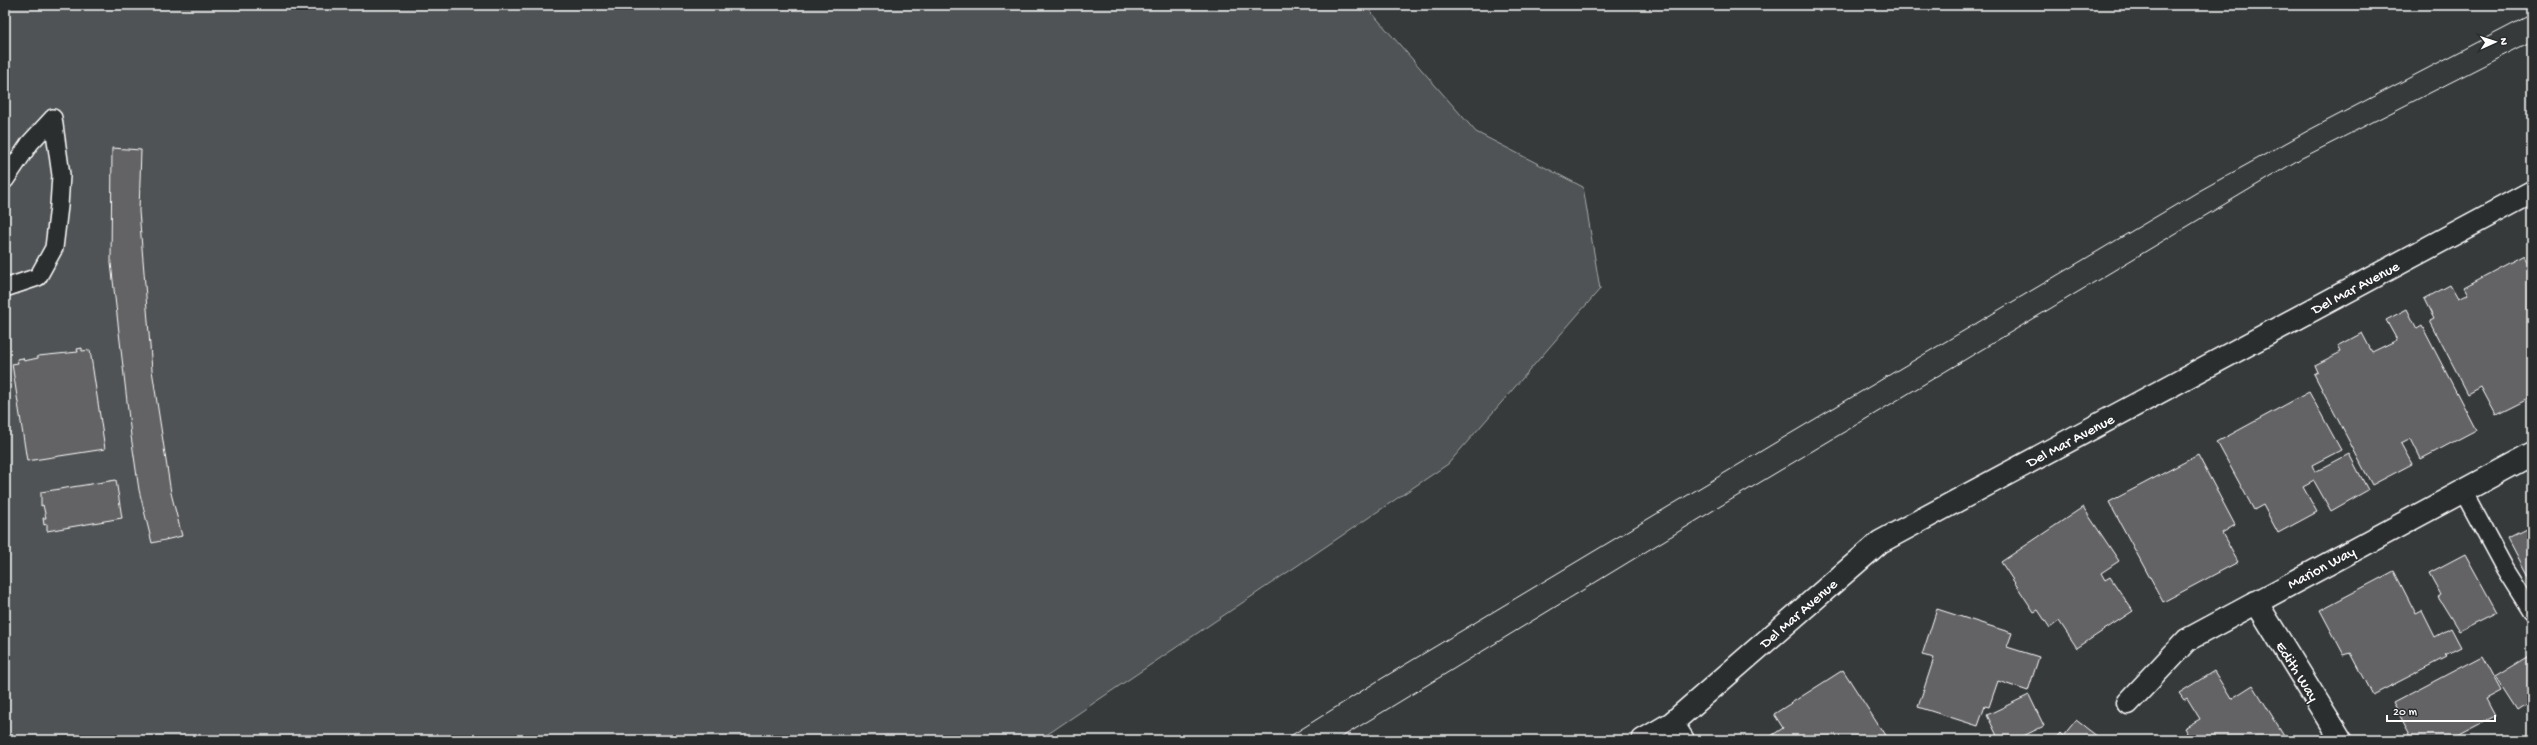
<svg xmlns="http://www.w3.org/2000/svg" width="2537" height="745" font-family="'Gochi Hand',sans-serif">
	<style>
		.green { fill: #505354; stroke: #a8a9aa }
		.building { fill: #636465; stroke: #fff }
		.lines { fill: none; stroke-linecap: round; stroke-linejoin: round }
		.service-casing { stroke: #fff; stroke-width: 20 }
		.minor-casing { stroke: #fff; stroke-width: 25 }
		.service { stroke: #2a2d2e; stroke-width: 17 }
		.minor { stroke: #2a2d2e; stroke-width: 22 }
		.tram { stroke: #fff; stroke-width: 1 }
		.labels { text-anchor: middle; stroke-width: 3; stroke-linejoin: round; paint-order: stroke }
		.street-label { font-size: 15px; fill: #fff; stroke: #2a2d2e }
	</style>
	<rect width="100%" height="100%" fill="#373a3b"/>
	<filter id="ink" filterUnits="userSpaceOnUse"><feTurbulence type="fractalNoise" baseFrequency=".025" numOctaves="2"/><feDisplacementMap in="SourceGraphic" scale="8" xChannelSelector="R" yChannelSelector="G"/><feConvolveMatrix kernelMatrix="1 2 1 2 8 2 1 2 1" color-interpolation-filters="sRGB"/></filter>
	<g filter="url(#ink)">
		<path class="green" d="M5 5H1365L1476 132 1583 187 1600 289 1448 464 1039 740H5Z"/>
		<path class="building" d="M112 148 141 150 139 211 152 370 171 493 182 536 152 543 139 490 131 436 111 263Z
			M2524 255 2532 271V392L2530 393 2532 397 2496 415 2481 387 2468 394 2430 321 2434 319 2424 299 2450 285 2458 299 2468 294 2464 287Z
			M2407 309 2417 329 2422 326 2476 430 2421 459 2411 439 2401 444 2412 464 2372 485 2314 374 2318 372 2315 365 2341 352 2338 346 2362 333 2372 352 2397 340 2386 320Z
			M82 348V351L90 350 105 449 27 461 12 364 18 363 17 359 23 358 24 361 38 358V356L78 352 77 349Z
			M2309 392 2341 450 2312 465 2315 472 2349 454 2368 490 2331 511 2314 481 2303 487 2317 512 2278 533 2263 505 2254 510 2217 442Z
			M2198 455 2235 525 2222 533 2238 562 2163 602 2109 502Z
			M116 480 122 518 47 531V524L44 525 43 518H46L43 505 41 506V492Z
			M2083 507 2119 561 2101 573 2105 580 2110 577 2133 611 2077 648 2059 621 2050 628 2038 610 2034 612 2001 562Z
			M2532 526V584L2508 538Z
			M2465 554 2497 612 2459 631 2438 597 2441 595 2429 573Z
			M2394 571 2416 614 2422 611 2435 637 2451 628 2461 647 2445 655 2447 657 2373 695 2351 653 2344 655 2320 610Z
			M1937 609 2012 633 2007 647 2039 657 2028 691 1998 681 1989 707 1985 706 1978 726 1918 707 1934 658 1922 655Z
			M2531 655 2532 701 2517 711 2495 677Z
			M2482 656 2501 691 2486 699 2495 716 2449 740H2413L2393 703Z
			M1843 670 1888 740H1765L1783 728 1774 714Z
			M2214 671 2231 699 2253 685 2287 740H2194L2190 734 2188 735 2184 728 2200 719 2187 698 2184 700 2179 693Z
			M2029 695 2044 726 2015 740H1999L1987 715Z
			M2076 720 2102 740H2054L2060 733 2063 736Z"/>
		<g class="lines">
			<g class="service-casing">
				<path id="service" d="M5 180 30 143 53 118
					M5 288 38 277 54 248 59 206 61 175 53 118
					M2463 491 2505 569 2532 612"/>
			</g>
			<g class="minor-casing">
				<path id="minor" d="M2256 602 2341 740
					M2128 703 2187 640 2532 454
					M1672 723 1683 740
					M1643 740 1672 723 1880 542 2532 192"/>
			</g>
			<use href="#service" class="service"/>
			<use href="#minor" class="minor"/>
			<path class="tram" d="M1284 740 1376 682 1783 438 2201 190 2311 129 2532 14
				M1337 740 1719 507 2300 159 2532 41"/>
		</g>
	</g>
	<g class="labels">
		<g class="street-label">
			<text transform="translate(2355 287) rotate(-28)" y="5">Del Mar Avenue</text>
			<text transform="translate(2070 440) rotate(-28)" y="5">Del Mar Avenue</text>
			<text transform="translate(2321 567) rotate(-28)" y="5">Marion Way</text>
			<text transform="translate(1798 613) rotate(-41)" y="5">Del Mar Avenue</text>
			<text transform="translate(2298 671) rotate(58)" y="5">Edith Way</text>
		</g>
	</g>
	<rect width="2537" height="745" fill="none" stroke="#2a2d2e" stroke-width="20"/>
	<rect x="10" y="10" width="2517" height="725" fill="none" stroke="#fff" stroke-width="1.5" filter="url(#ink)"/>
	<g transform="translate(2495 42) rotate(87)" stroke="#2a2d2e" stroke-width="3" paint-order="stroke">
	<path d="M0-3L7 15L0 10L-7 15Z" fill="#ffffff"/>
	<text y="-6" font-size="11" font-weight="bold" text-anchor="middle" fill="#ffffff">N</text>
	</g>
	<path d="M2387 715v6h108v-6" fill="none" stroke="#ffffff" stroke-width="2"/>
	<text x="2393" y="715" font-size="12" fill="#ffffff" stroke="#2a2d2e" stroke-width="3" paint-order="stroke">20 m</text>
</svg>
